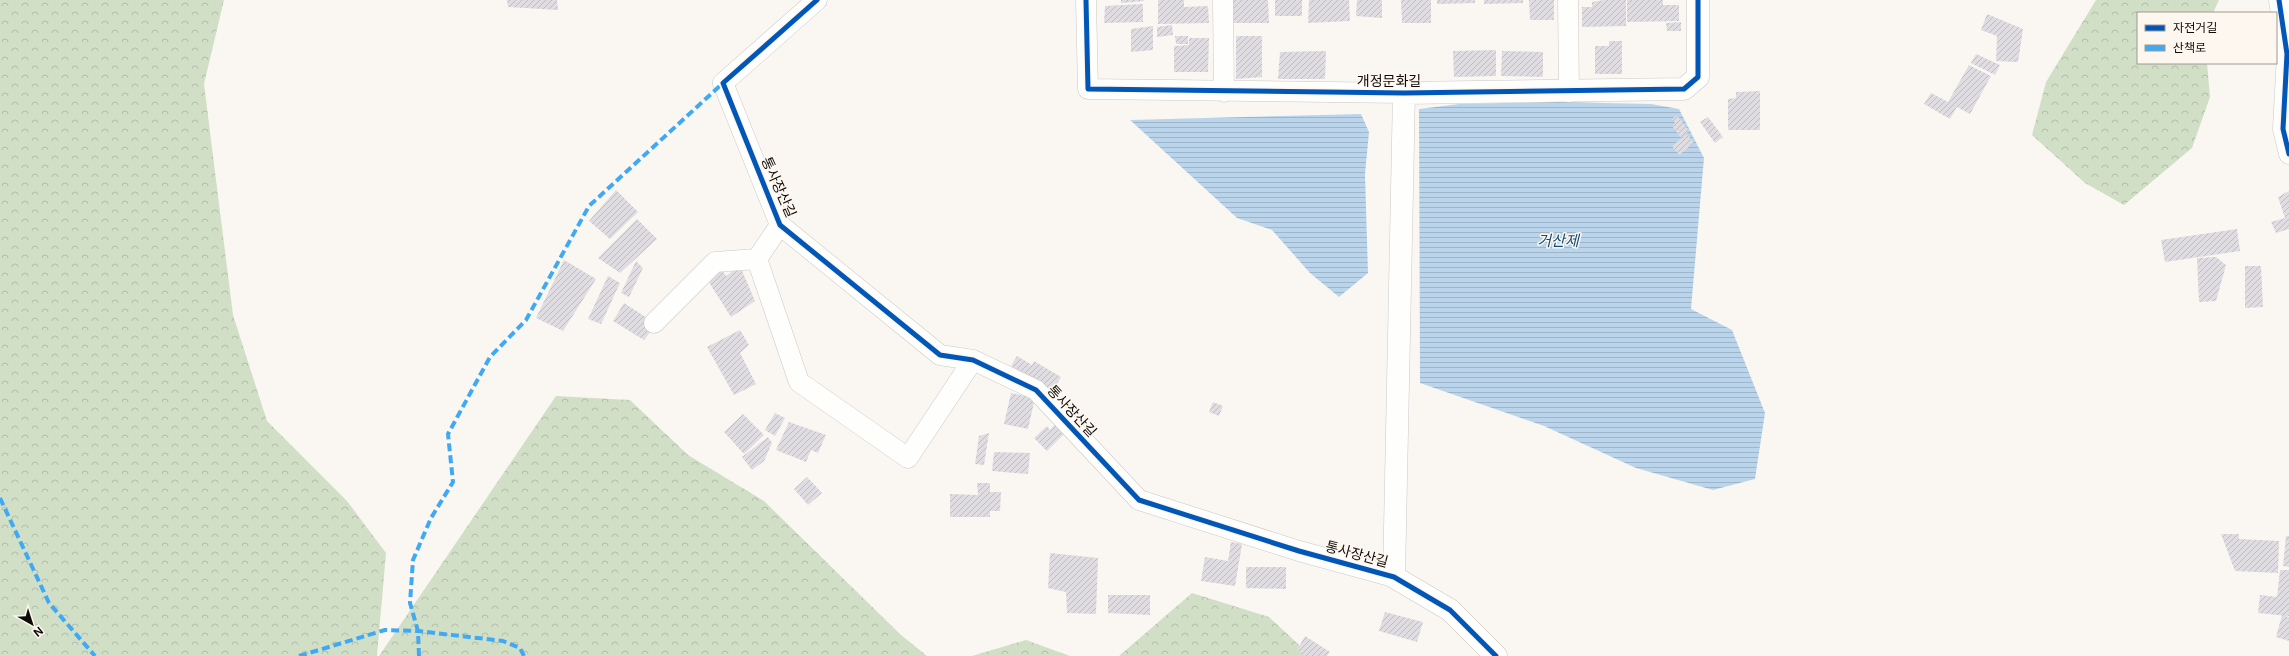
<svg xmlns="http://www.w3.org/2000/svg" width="2289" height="656" font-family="Inter,'Noto Sans KR',sans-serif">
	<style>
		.forest { fill: url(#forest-crowns) }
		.water { fill: url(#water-rules) }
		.building { fill: url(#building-hatch) }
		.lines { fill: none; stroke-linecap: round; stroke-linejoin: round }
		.minor-casing { stroke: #ccc9c6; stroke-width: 21 }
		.tertiary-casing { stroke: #ccc9c6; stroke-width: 23 }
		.minor { stroke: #fefefd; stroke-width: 20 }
		.tertiary { stroke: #fefefd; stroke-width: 22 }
		.quiet { stroke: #3fa9f5; stroke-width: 4; stroke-dasharray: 8 4; stroke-linecap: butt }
		.cycleway-casing { stroke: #fef7ef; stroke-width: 8 }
		.cycleway { stroke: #0057b8; stroke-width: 5 }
		.labels { text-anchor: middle; stroke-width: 3; stroke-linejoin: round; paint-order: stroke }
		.street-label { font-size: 14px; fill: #0e0c09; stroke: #fef7ef }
		.water-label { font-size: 15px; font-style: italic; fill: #0d4f7a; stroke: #fef7ef }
	</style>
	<defs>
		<pattern id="forest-crowns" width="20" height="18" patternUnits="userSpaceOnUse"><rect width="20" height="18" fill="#d1dfc6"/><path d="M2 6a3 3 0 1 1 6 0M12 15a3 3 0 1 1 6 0" fill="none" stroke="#b2bea9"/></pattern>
		<pattern id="water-rules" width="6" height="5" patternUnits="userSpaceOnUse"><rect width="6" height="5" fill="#bad5eb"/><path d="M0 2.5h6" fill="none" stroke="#9fb6c8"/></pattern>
		<pattern id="building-hatch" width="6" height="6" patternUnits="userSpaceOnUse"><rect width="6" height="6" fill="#dfdce2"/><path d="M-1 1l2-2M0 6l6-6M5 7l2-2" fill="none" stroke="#bebcc1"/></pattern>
	</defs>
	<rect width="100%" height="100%" fill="#faf7f2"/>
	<path class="forest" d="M0 0H224L204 84 233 315 267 421 347 501 386 553 377 656H0Z
		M2096 0H2219L2213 13H2138V63H2207L2210 97 2192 148 2124 205 2085 183 2032 135 2046 82Z
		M556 396 630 400 688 455 764 501 901 635 927 656H379Z
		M1192 593 1269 617 1311 656H1119Z
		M1026 640 1070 656H972Z"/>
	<path class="water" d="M1556 102 1651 104 1679 109 1704 158 1691 309 1732 330 1765 413 1755 479 1713 490 1636 468 1544 426 1420 383 1419 109 1459 104Z
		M1361 114 1369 132 1365 174 1368 273 1339 297 1310 273 1272 230 1237 218 1130 120Z"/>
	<path class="building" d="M507 0H557L558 10 508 7Z
		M1121 0H1144V1L1121 3Z
		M1158 0H1184V7L1208 6 1209 23 1158 24Z
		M1227 0H1268L1269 23H1227Z
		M1275 0H1302V16H1275Z
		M1309 0H1349L1350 21 1308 23Z
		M1357 0H1382V18L1356 16Z
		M1401 0H1431V23H1402Z
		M1437 0H1475V3L1437 4Z
		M1484 0H1523V3L1484 4Z
		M1529 0H1554V20H1530Z
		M1604 0H1626V26L1582 27V7H1592V2Z
		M1627 0H1663V5H1679V21L1627 22Z
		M1143 4V22L1104 23 1105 6Z
		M1987 14 2023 29 2018 62 1996 61 1997 36 1981 30Z
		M1681 22V31H1667L1666 23Z
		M1172 25 1173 35 1157 37V27Z
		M1153 26V50L1131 52V29Z
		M1175 36H1188V44H1176Z
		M1236 36H1262V77L1236 79Z
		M1189 38H1209L1208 72H1174V46L1189 45Z
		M1609 41H1622V74H1595V46H1609Z
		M1496 50V76L1454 77 1453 51Z
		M1326 51 1325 79H1278L1280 52Z
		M1502 51 1543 52V77L1501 76Z
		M1976 54 2000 65 1995 75 1971 63Z
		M1969 65 1991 76 1970 114 1957 107 1950 119 1924 104 1931 93 1948 102Z
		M1760 91V130H1728V99L1736 98V92Z
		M1677 115 1689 131 1681 138 1672 126 1675 123 1672 119Z
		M1708 117 1723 137 1715 143 1700 122Z
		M1687 134 1694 143 1679 155 1672 146Z
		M616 190 638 212 610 239 589 221Z
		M2289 191V229L2276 233 2271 222 2285 218 2278 197Z
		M637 219 657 239 620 273 598 258Z
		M2237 229 2240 251 2165 262 2161 240Z
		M2216 257 2226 265 2216 301 2199 302 2197 258Z
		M564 260 596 279 563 331 536 318Z
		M636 261 643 268 629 297 621 293Z
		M740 266 755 301 731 317 705 276 720 267 726 276Z
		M2245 266H2261L2263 307 2245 308Z
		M608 276 620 283 601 324 588 319Z
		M624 303 650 320 653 328 644 340 613 321Z
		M740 330 749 345 740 353 756 384 734 395 707 347Z
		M1017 356 1032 365 1034 361 1061 377 1053 391 1011 366Z
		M1011 393 1035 398 1028 429 1004 424Z
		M1213 402 1223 406 1219 416 1209 412Z
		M775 413 785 418 775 436 765 430Z
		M743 414 764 435 744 454 724 432Z
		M1058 421 1068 430 1047 451 1034 438 1047 426 1050 430Z
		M789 422 826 435 818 453 811 450 806 462 776 450Z
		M989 433 984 465 975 464 979 436Z
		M768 437 772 443 764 461 752 470 742 457Z
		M994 452 1030 453 1028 474 992 471Z
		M807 477 822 493 808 505 794 489Z
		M977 483H990V492H1001L1000 511H990V517H950V494L978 495Z
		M2221 534H2239V539L2279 541 2278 573 2235 571Z
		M2286 536H2289V567L2283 566Z
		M1231 542 1242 544 1235 586 1201 581 1205 557 1228 561Z
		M1050 553 1098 558 1096 614 1067 613 1066 592 1048 588Z
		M1246 567H1286V589L1246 588Z
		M2280 570H2289V616L2258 613 2260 595 2277 597Z
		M1108 595H1150V615L1108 613Z
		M1385 612 1423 622 1417 642 1379 631Z
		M2282 615 2289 617V641L2276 637Z
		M1305 636 1330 652 1327 656H1306L1297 650Z"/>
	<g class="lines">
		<g class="minor-casing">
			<path id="minor" d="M817 0 723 83 780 225 940 355 973 360 1036 390 1139 500 1299 551 1394 577
				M1086 0 1088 89 1404 93
				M1223 0 1224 92
				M1568 0 1569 92
				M2279 0 2287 54 2283 129 2289 154
				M757 259 799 382 908 458 973 360
				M654 323 715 262 757 259 780 225"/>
		</g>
		<g class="tertiary-casing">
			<path id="tertiary" d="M1496 656 1450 610 1394 577 1404 93 1684 89 1698 77V0"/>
		</g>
		<use href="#minor" class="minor"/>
		<use href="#tertiary" class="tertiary"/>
		<path class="quiet" d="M0 498 49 603 95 656
			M299 656 385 630 418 631 503 641 520 648 524 656
			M419 656 418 631 410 603 413 560 431 518 453 482 448 434 490 357 526 320 589 206 723 83"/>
		<g class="cycleway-casing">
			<path id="cycleway" d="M817 0 723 83 780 225 940 355 973 360 1036 390 1139 500 1299 551 1394 577 1450 610 1496 656
				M1086 0 1088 89 1404 93 1684 89 1698 77V0
				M2279 0 2287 54 2283 129 2289 154"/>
		</g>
		<use href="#cycleway" class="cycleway"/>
	</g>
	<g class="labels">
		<g class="street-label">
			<text x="1389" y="86">개정문화길</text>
			<text transform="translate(779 187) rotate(66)" y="5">통사장산길</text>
			<text transform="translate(1072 411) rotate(47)" y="5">통사장산길</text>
			<text transform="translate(1357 554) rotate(15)" y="5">통사장산길</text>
		</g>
		<g class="water-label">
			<text x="1558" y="246">거산제</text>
		</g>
	</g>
	<rect x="2137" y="12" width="140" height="52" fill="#fef7ef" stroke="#9e9993"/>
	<rect x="2145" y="25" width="20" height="6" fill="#0057b8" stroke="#9e9993"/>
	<text x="2173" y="32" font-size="12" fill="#0e0c09">자전거길</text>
	<rect x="2145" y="45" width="20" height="6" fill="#3fa9f5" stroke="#9e9993"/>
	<text x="2173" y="52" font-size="12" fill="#0e0c09">산책로</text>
	<g transform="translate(32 624) rotate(141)" stroke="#fef7ef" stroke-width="3" paint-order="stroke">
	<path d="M0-3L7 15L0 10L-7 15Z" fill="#0e0c09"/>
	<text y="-6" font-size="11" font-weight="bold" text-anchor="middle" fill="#0e0c09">N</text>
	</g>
</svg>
